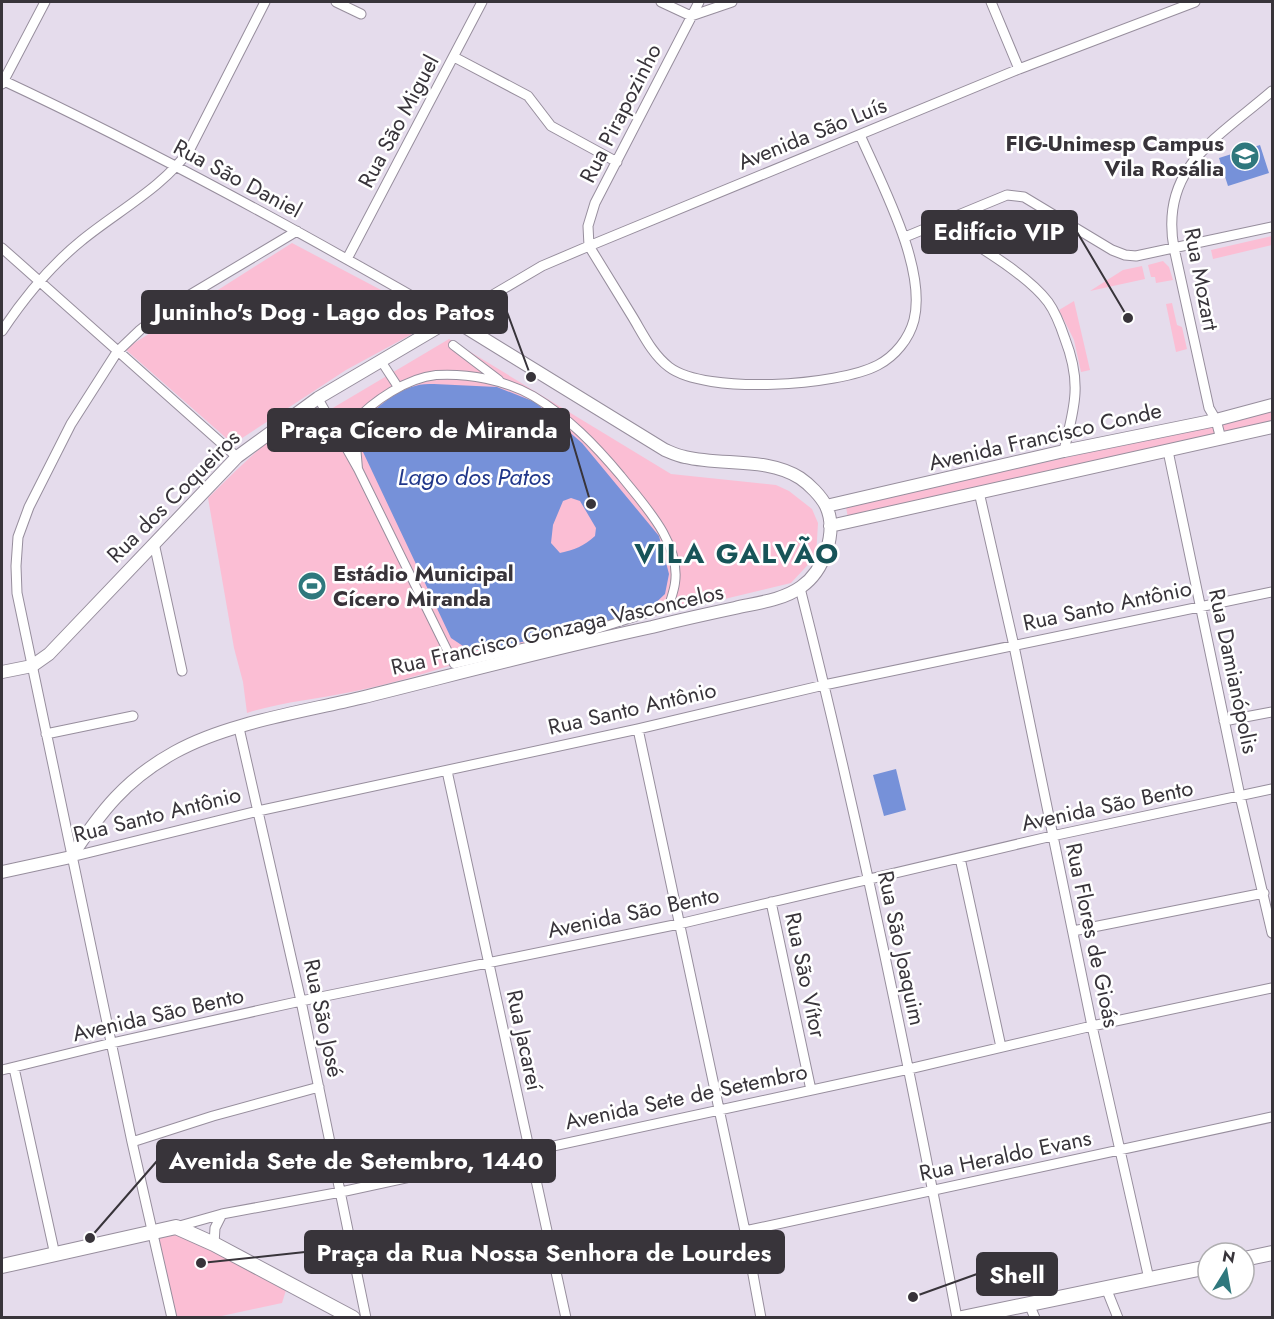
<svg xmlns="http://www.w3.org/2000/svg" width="1274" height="1319" font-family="Jost,sans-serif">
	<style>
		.green { fill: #fbbed4 }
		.water { fill: #7691d9; fill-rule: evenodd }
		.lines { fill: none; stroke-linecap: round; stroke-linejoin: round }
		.pedestrian-casing { stroke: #978e9d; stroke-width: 10 }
		.minor-casing { stroke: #978e9d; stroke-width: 11 }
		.tertiary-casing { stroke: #978e9d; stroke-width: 14 }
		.secondary-casing { stroke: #978e9d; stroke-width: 16 }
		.pedestrian { stroke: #fff; stroke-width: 8 }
		.minor { stroke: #fff; stroke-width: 9 }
		.tertiary { stroke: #fff; stroke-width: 12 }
		.secondary { stroke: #fff; stroke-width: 14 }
		.labels { text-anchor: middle; stroke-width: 5; stroke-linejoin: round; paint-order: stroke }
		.street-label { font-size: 22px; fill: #38343a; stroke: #fff }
		.poi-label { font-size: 22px; font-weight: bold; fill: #38343a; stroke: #fff; text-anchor: end }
		.water-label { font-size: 24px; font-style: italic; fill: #21378a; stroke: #fff }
		.district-label { font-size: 28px; font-weight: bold; letter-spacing: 1.5px; fill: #175458; stroke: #fff }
		.leader { fill: none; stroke: #38343a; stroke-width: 2 }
		.callout-dot { fill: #38343a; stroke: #fff; stroke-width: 2 }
		.callout { fill: #38343a; stroke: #38343a; stroke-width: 2 }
		.callout-label { font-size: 24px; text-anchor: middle; font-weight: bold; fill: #fff }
	</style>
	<rect width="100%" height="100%" fill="#e5dcec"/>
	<path class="green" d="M1272 236V245L1213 259 1211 250Z
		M292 243 438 320 346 370 233 444 125 349Z
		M1163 261 1169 267 1173 280 1156 283 1155 277H1151L1148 265Z
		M1142 266 1145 279 1090 291 1123 270Z
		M1074 301 1090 370 1081 372 1074 340 1059 310Z
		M1172 303 1177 325 1182 327 1187 349 1176 352 1166 304Z
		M449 339 671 474 776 485 789 491 812 509 818 523 816 556 791 583 455 664C421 675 386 685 351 692 317 699 281 702 247 713L243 682 234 648 208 498C233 474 291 411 326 412Z
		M1272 411V421L848 518 846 507Z
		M180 1232 287 1287 282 1303 217 1317H173L156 1239Z"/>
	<path class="water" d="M1260 145 1269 173 1228 186 1219 158Z
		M434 384 497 387 535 402 582 443 659 536 669 574 665 594 645 613 488 650H469L451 638 363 452 359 427C371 411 395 391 415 386 421 384 428 384 434 384ZM571 498 580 501 596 528 595 536C584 546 574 550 560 553L551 543 553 525 563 501Z
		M896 769 906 810 884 816 873 775Z"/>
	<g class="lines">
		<g class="pedestrian-casing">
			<path id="pedestrian" d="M453 345 499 380
				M381 361 398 387
				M318 398 358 469 454 664 578 635 669 606C671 598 674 591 675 583 681 543 644 505 621 476 595 445 568 417 533 396 505 380 468 373 436 375 407 378 373 401 354 422L358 469"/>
		</g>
		<g class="minor-casing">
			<path id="minor" d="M336 2 361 14
				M661 2 691 16 732 2
				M699 2 595 203 588 226 589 246C603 269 617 292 632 316 643 334 652 354 669 367 706 395 838 386 878 365 895 356 909 339 914 320 927 268 881 183 860 135
				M991 2 1019 69
				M454 57 528 96 551 126 617 162
				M2 80C156 152 304 234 452 319L542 266 589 246 1019 69 1195 2
				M2 84 45 2
				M942 223C974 244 1026 273 1048 302 1056 313 1061 327 1065 339 1072 357 1076 374 1075 393 1074 413 1068 432 1064 451
				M905 237 1007 195 1024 197 1112 250 1125 255 1136 256 1272 227
				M2 248 237 457
				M347 259 482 2
				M2 331C24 298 49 267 81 241 116 212 164 187 190 149L265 2
				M1221 439 1216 420 1209 408 1174 248C1159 167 1219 137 1272 91
				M1168 451 1240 796 1272 933
				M979 492 1014 646 1092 1026 1149 1279
				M154 543 182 671
				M800 588C861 829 911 1073 957 1318
				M1224 721 1272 712
				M239 728 301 1001 366 1318
				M638 729 745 1231 761 1318
				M46 734 133 716
				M447 771 566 1318
				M71 857 258 811 638 729 824 685 1272 592
				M960 858 1001 1047
				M771 902 811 1090
				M1073 931 1264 893
				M14 1068 55 1255
				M2 1070 112 1043 301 1001 679 924 1052 836 1272 789
				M132 1142 213 1116 319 1087
				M176 1227 222 1214 341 1192 909 1069 1092 1026 1272 988
				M745 1231 1272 1117
				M214 1244 215 1228 222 1214
				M1106 1288 1118 1318
				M1029 1304 1035 1318
				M172 1318 132 1142 17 593 16 566 18 537 29 507 71 424 117 352 140 330 168 308 297 231"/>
		</g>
		<g class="tertiary-casing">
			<path id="tertiary" d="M826 506 1064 451 1216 420 1272 405
				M830 526 1272 427
				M2 672 32 666 49 654 237 457 318 398 452 319 665 450C672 453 678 456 685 457 723 466 767 457 800 478 809 484 821 496 826 506 838 532 824 571 801 587 783 600 757 603 735 608 707 614 679 620 652 627 554 648 457 674 360 698 302 712 227 723 175 752 126 779 101 811 71 857L2 872"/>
		</g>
		<g class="secondary-casing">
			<path id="secondary" d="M1244 1259 1272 1253
				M2 1266 176 1227 214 1244 353 1318
				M962 1318 1208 1267"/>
		</g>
		<use href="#pedestrian" class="pedestrian"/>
		<use href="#minor" class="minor"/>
		<use href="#tertiary" class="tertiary"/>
		<use href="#secondary" class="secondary"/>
	</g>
	<defs>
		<g id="university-disc" transform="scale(1.5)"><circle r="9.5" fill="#2f787d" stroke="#fff"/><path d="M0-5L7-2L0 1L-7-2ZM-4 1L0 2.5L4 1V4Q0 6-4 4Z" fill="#fff"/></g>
		<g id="stadium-disc" transform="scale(1.5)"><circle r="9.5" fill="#2f787d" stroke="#fff"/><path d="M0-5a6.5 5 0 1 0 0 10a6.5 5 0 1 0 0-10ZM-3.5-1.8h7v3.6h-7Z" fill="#fff"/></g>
	</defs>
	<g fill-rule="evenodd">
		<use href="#university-disc" x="1245" y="156"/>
		<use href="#stadium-disc" x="312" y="586"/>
	</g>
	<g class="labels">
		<g class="street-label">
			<text transform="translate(620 113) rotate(-63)" y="8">Rua Pirapozinho</text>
			<text transform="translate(398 121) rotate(-62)" y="8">Rua São Miguel</text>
			<text transform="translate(812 133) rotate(-22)" y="8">Avenida São Luís</text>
			<text transform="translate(238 178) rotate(28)" y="8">Rua São Daniel</text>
			<text transform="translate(1202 279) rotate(79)" y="8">Rua Mozart</text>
			<text transform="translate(1045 436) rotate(-13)" y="8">Avenida Francisco Conde</text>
			<text transform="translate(173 496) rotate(-45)" y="8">Rua dos Coqueiros</text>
			<text transform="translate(1107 605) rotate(-12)" y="8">Rua Santo Antônio</text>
			<text transform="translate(557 629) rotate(-13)" y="8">Rua Francisco Gonzaga Vasconcelos</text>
			<text transform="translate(1234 671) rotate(78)" y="8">Rua Damianópolis</text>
			<text transform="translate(632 708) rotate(-13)" y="8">Rua Santo Antônio</text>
			<text transform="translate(1107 805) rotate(-12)" y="8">Avenida São Bento</text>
			<text transform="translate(157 814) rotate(-14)" y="8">Rua Santo Antônio</text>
			<text transform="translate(633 912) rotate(-12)" y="8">Avenida São Bento</text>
			<text transform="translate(1093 935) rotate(78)" y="8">Rua Flores de Gioás</text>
			<text transform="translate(902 948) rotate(78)" y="8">Rua São Joaquim</text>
			<text transform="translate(806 975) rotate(78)" y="8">Rua São Vítor</text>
			<text transform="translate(158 1014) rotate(-13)" y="8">Avenida São Bento</text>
			<text transform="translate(324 1018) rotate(78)" y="8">Rua São José</text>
			<text transform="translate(525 1040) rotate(78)" y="8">Rua Jacareí</text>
			<text transform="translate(686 1096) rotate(-12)" y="8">Avenida Sete de Setembro</text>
			<text transform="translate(1005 1155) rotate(-12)" y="8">Rua Heraldo Evans</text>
		</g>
		<g class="poi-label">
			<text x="1224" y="151">FIG-Unimesp Campus<tspan x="1224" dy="25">Vila Rosália</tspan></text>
			<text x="333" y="581" text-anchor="start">Estádio Municipal<tspan x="333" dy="25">Cícero Miranda</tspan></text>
		</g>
		<g class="water-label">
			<text x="474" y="485">Lago dos Patos</text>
		</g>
		<g class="district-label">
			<text x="737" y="563">VILA GALVÃO</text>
		</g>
	</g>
	<path class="leader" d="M1128 318L1077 232M531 377L507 312M591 504L569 430M90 1238L157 1161M201 1263L305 1252M913 1297L977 1274"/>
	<g class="callout-dot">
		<circle cx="1128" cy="318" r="6"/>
		<circle cx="531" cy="377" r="6"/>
		<circle cx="591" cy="504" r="6"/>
		<circle cx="90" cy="1238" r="6"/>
		<circle cx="201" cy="1263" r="6"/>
		<circle cx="913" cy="1297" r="6"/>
	</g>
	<g class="callout">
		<rect x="922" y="211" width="155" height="42" rx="6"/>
		<rect x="142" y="291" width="365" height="42" rx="6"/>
		<rect x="268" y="409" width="301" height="42" rx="6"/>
		<rect x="157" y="1140" width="398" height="42" rx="6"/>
		<rect x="305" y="1231" width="479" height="42" rx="6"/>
		<rect x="977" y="1253" width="80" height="42" rx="6"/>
	</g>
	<g class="callout-label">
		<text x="999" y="240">Edifício VIP</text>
		<text x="324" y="320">Juninho's Dog - Lago dos Patos</text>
		<text x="419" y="438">Praça Cícero de Miranda</text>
		<text x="356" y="1169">Avenida Sete de Setembro, 1440</text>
		<text x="544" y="1261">Praça da Rua Nossa Senhora de Lourdes</text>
		<text x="1017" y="1283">Shell</text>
	</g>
	<rect width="1274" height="1319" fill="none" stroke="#38343a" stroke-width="6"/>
	<g transform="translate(1226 1271) rotate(11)"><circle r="28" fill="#ffffff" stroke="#afaeb0" stroke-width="1.5"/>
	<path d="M0-4.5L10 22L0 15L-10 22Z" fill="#2f787d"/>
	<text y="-9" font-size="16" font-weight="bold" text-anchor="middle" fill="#38343a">N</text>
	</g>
</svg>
